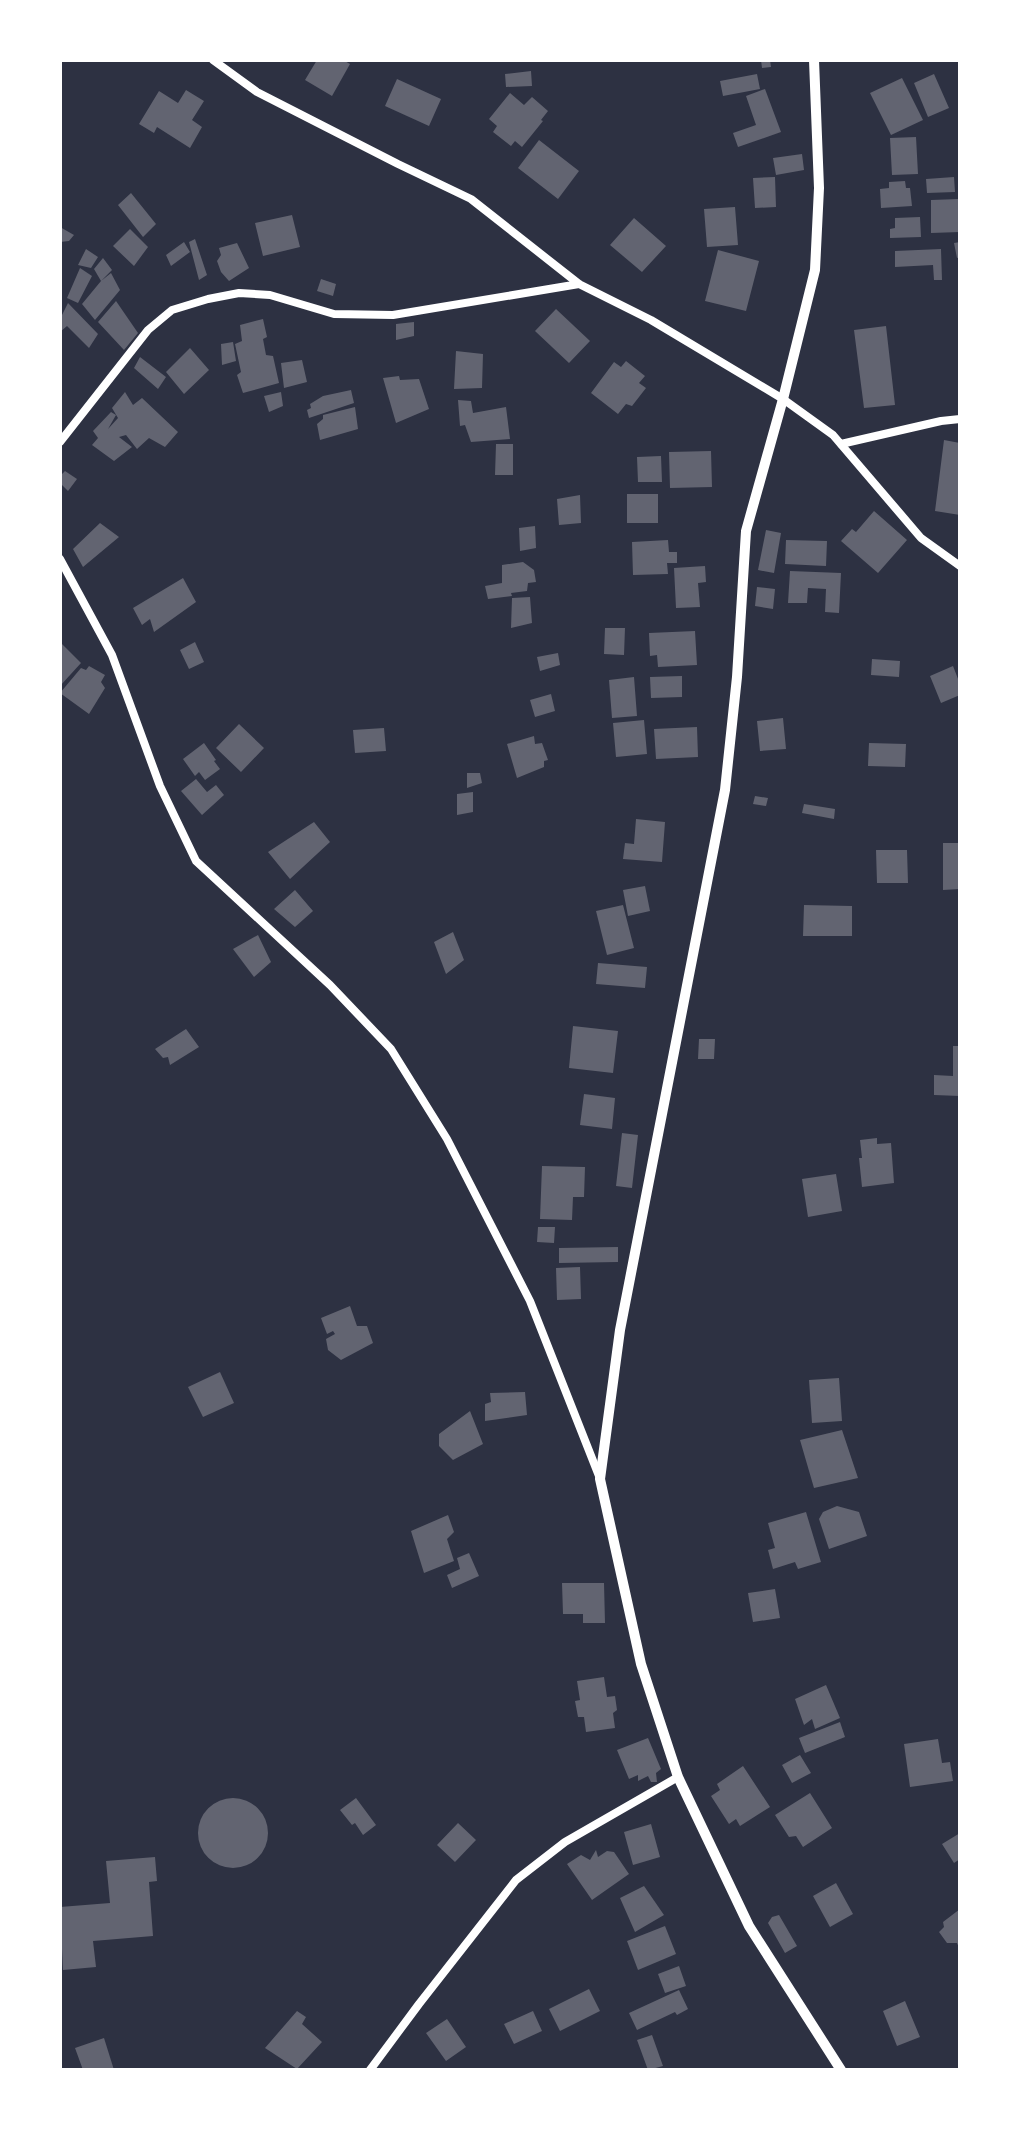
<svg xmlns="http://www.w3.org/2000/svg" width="1020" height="2130" font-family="'Playfair Display',serif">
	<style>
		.building { fill: #626471 }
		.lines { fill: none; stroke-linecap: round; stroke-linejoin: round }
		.minor { stroke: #fff; stroke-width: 8 }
		.tertiary { stroke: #fff; stroke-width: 10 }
	</style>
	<rect width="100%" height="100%" fill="#2d3142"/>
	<path class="building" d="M317 60H343L350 64 332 96 305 80Z
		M761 60H770L771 67 762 68Z
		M531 71 532 86 506 87 505 74Z
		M757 74 760 89 723 96 720 81Z
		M934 74 949 108 928 117 914 83Z
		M902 78 923 120 891 135 870 93Z
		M397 79 441 99 429 126 385 106Z
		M765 89 781 132 738 147 733 133 756 125 746 96Z
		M186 90 204 101 192 120 202 127 190 148 157 127 154 133 139 124 159 91 178 103Z
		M510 93 524 105 532 97 548 111 541 120 543 121 522 147 515 141 511 146 493 132 497 126 489 119Z
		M916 137 918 174 892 175 890 138Z
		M539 140 579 171 558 199 518 168Z
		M802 154 804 170 776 175 773 158Z
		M775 177 776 207 755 208 753 178Z
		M954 177 955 192 927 193 926 179Z
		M905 181 906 188H910L912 206 881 208 880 189 889 188V182Z
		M131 193 156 224 143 237 118 205Z
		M959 199 960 232 931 233V200Z
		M735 207 738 245 707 247 704 209Z
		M292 215 300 247 263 256 255 223Z
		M920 217 921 237 890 238V229L895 228V218Z
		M634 218 666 246 642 272 610 245Z
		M60 227 74 235 69 241 60 242Z
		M130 229 148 247 134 266 113 246Z
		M195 239 207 275 199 280 189 242Z
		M184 242 190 252 171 266 166 255Z
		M960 242V257L957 258 954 243Z
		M237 243 249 268 229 281 221 272 217 261 221 255 219 248Z
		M86 249 98 257 91 268 78 265Z
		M941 249 942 280H934L933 265 895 267V251Z
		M718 250 759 261 746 311 705 301Z
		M103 258 112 270 101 281 94 269Z
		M80 268 92 276 78 303 67 298Z
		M111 273 120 290 95 320 82 304 101 281Z
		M321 279 336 284 333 296 317 291Z
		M116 301 138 333 124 350 98 322Z
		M68 303 98 334 89 348 67 326 60 332V319Z
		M556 309 590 341 569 363 535 331Z
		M263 319 267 337 263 339 266 355 273 356 279 383 243 393 237 375 241 372 235 344 242 341 240 325Z
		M414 322V336L396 340V324Z
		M886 326 895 405 864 408 854 330Z
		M233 342 236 361 222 365 221 344Z
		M190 348 209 370 184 394 166 372Z
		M456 351 483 354 482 388 454 389Z
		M140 357 166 377 158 389 134 368Z
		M302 360 307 382 284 388 281 363Z
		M626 361 645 376 639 383 646 388 632 406 626 404 618 414 591 393 614 362 621 367Z
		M399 376 400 380 419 379 429 409 396 423 383 378Z
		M351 390 354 403 309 418 307 410 311 408 310 404 323 396Z
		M125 392 133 405 142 398 178 432 165 447 149 438 137 449 126 435 119 437 132 447 114 461 92 445 98 438 93 431 111 412 116 415 108 429 118 418 112 408Z
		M281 392 283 406 269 412 264 396Z
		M458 400 471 401 473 413 506 407 510 439 471 442 465 425 460 426Z
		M355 407 358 429 320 440 317 424 323 419V415Z
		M944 440 960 443V515L935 511Z
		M496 444H513V475H495Z
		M711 451 712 487 670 488 669 452Z
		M661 456 662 482H638L637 457Z
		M65 471 77 479 68 491 60 483V476Z
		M627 494H658V523H627Z
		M580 495 581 523 559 525 557 499Z
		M874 511 907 540 878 573 841 541 852 529 856 532Z
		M100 523 119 537 83 567 73 549Z
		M535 526 536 548 520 551 519 528Z
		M766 530 781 533 774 573 758 570Z
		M668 540 669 552H677V563H667L668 574 633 575 632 542Z
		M786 540 827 541 826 566 785 564Z
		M523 562 534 570 536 582 528 583 527 591 511 593 512 596 488 599 485 586 502 583V565Z
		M705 566 706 582 698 583 700 607 676 608 674 568Z
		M790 571 841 573 839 613 825 612 826 589 808 588 807 603H788Z
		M183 578 196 602 154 632 150 619 142 625 133 608Z
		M757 587 775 589 773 609 755 606Z
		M530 597 532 623 511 628 512 598Z
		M605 628H625L624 655 604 654Z
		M695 631 697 665 658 667 657 655 650 656 649 633Z
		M60 642 81 663 60 686Z
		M195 642 204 662 189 669 180 650Z
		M558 653 560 665 540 671 537 657Z
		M872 659 900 661 899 677 871 675Z
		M89 666 105 675 101 682 105 688 89 714 60 693 81 668 86 670Z
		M953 666 960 684V695L941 703 930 676Z
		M682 676V697L651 698 650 677Z
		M634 677 637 716 612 718 609 680Z
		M551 694 555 711 535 717 530 700Z
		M783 718 786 749 760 751 757 721Z
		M644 720 647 754 616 757 613 723Z
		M239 724 264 748 241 772 216 748Z
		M697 727 698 757 656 759 654 729Z
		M384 728 386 751 355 753 353 730Z
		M534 736 535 744 542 743 548 760 544 761V767L517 778 507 744Z
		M204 743 216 760 214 761 220 769 205 780 199 772 195 776 183 759Z
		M869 743 906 744 905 767 868 766Z
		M467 773H480L482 783 467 788Z
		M196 779 207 792 216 785 224 795 202 815 181 791Z
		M473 792V812L457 815V794Z
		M755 796 768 798 766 806 753 804Z
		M804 804 835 809 834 819 802 813Z
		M636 819 665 822 662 862 623 859 625 843 634 844Z
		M314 822 330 842 290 879 268 852Z
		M943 843H960V889L943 890Z
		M876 850H907L908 883H877Z
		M645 886 650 911 628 916 623 890Z
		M295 890 313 911 295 927 274 909Z
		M623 905 634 948 607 955 596 911Z
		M804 905 852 906V936H803Z
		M453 932 464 960 446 974 434 942Z
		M258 935 271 962 254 977 233 949Z
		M598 963 647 967 645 988 596 984Z
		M573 1026 618 1031 613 1073 569 1068Z
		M186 1029 199 1047 170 1065 168 1057 163 1058 155 1049Z
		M699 1039H715L714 1059H698Z
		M953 1046H960V1096L934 1095V1075L953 1076Z
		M584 1094 615 1098 612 1129 580 1125Z
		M622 1133 638 1135 632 1188 616 1186Z
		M877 1138V1144L891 1143 894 1183 862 1187 859 1158H862L860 1140Z
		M542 1166 585 1167 584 1197H573L572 1220 540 1219Z
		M836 1174 842 1211 808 1217 802 1179Z
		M538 1227H555L554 1243 537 1242Z
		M618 1247V1262L559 1263V1248Z
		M580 1267 581 1299 557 1300 556 1268Z
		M350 1306 357 1326H367L373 1343 341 1360 328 1350 326 1339 335 1334 333 1331 327 1334 321 1318Z
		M220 1372 234 1403 203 1417 188 1387Z
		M839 1378 842 1421 812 1423 809 1380Z
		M525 1392 527 1415 485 1421V1404L491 1402 490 1393Z
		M470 1411 483 1444 453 1460 439 1446V1434Z
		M842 1430 858 1478 814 1488 800 1440Z
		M837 1506 859 1512 867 1536 829 1549 819 1519 823 1512Z
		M806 1512 821 1562 798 1569 795 1562 773 1569 768 1550 775 1548 768 1523Z
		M448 1515 454 1532 447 1539 454 1561 424 1573 411 1531Z
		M469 1553 479 1576 452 1588 447 1575 460 1569 457 1558Z
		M562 1583H604L605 1623H583V1614H563Z
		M775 1589 780 1618 753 1622 748 1593Z
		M604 1677 607 1697 615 1696 617 1710 613 1713 615 1728 586 1732 584 1717H578L575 1701 580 1700 577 1681Z
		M826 1685 840 1718 815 1729 812 1719 804 1725 795 1699Z
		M840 1722 845 1737 805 1753 799 1738Z
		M648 1738 661 1769 656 1773 657 1782H651L648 1776 638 1781V1775L629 1779 617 1750Z
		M938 1739 942 1763 950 1762 953 1781 910 1787 904 1744Z
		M800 1755 811 1773 792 1783 782 1765Z
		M743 1766 770 1807 740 1826 736 1819 729 1824 711 1796 720 1790 717 1784Z
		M810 1793 832 1828 803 1847 796 1836 789 1837 775 1815Z
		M356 1798 376 1825 363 1835 355 1823 352 1825 340 1810Z
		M198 1833a35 35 0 1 1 70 0a35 35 0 1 1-70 0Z
		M458 1823 476 1840 455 1862 437 1845Z
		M651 1824 660 1857 633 1865 624 1832Z
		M960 1833V1859L954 1863 942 1844Z
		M596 1850 598 1857 607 1851 614 1852 629 1874 592 1900 567 1864 581 1855 590 1860Z
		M155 1857 157 1881 149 1882 153 1936 93 1941 96 1967 63 1970 60 1907 110 1903 106 1861Z
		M836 1883 853 1914 830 1927 813 1896Z
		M644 1886 664 1915 635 1932 620 1898Z
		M960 1909V1950L957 1943H947L939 1932 944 1927 943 1922Z
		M779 1915 797 1946 785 1953 768 1923 772 1917Z
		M665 1926 676 1954 638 1970 627 1941Z
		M679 1966 686 1986 665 1993 658 1974Z
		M589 1989 600 2011 560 2031 549 2009Z
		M679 1990 688 2009 677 2015 675 2012 637 2030 629 2013Z
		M905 2001 920 2037 897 2046 883 2011Z
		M297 2011 306 2017 302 2024 322 2042 297 2069 265 2048Z
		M533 2011 542 2031 514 2044 504 2024Z
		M447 2019 466 2047 446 2061 426 2033Z
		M652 2035 663 2066 648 2070 637 2040Z
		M104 2038 114 2070H83L75 2048Z"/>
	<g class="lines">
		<path class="minor" d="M213 60 257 92 398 164 471 199 579 284 651 320 783 399 833 435 921 538 960 566
			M60 442 148 330 172 310 208 299 239 293 270 295 334 314 393 315 579 284
			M841 444 941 421 960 419
			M60 559 112 655 160 786 196 861 330 985 391 1049 447 1139 530 1301 599 1476
			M370 2070 419 2004 516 1880 565 1842 678 1777"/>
		<path class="tertiary" d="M814 60 819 188 815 270 783 399 746 531 737 677 725 790 620 1330 600 1479 641 1664 678 1777 749 1926 841 2070"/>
	</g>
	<rect width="1020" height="2130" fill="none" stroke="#ffffff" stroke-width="124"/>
</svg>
